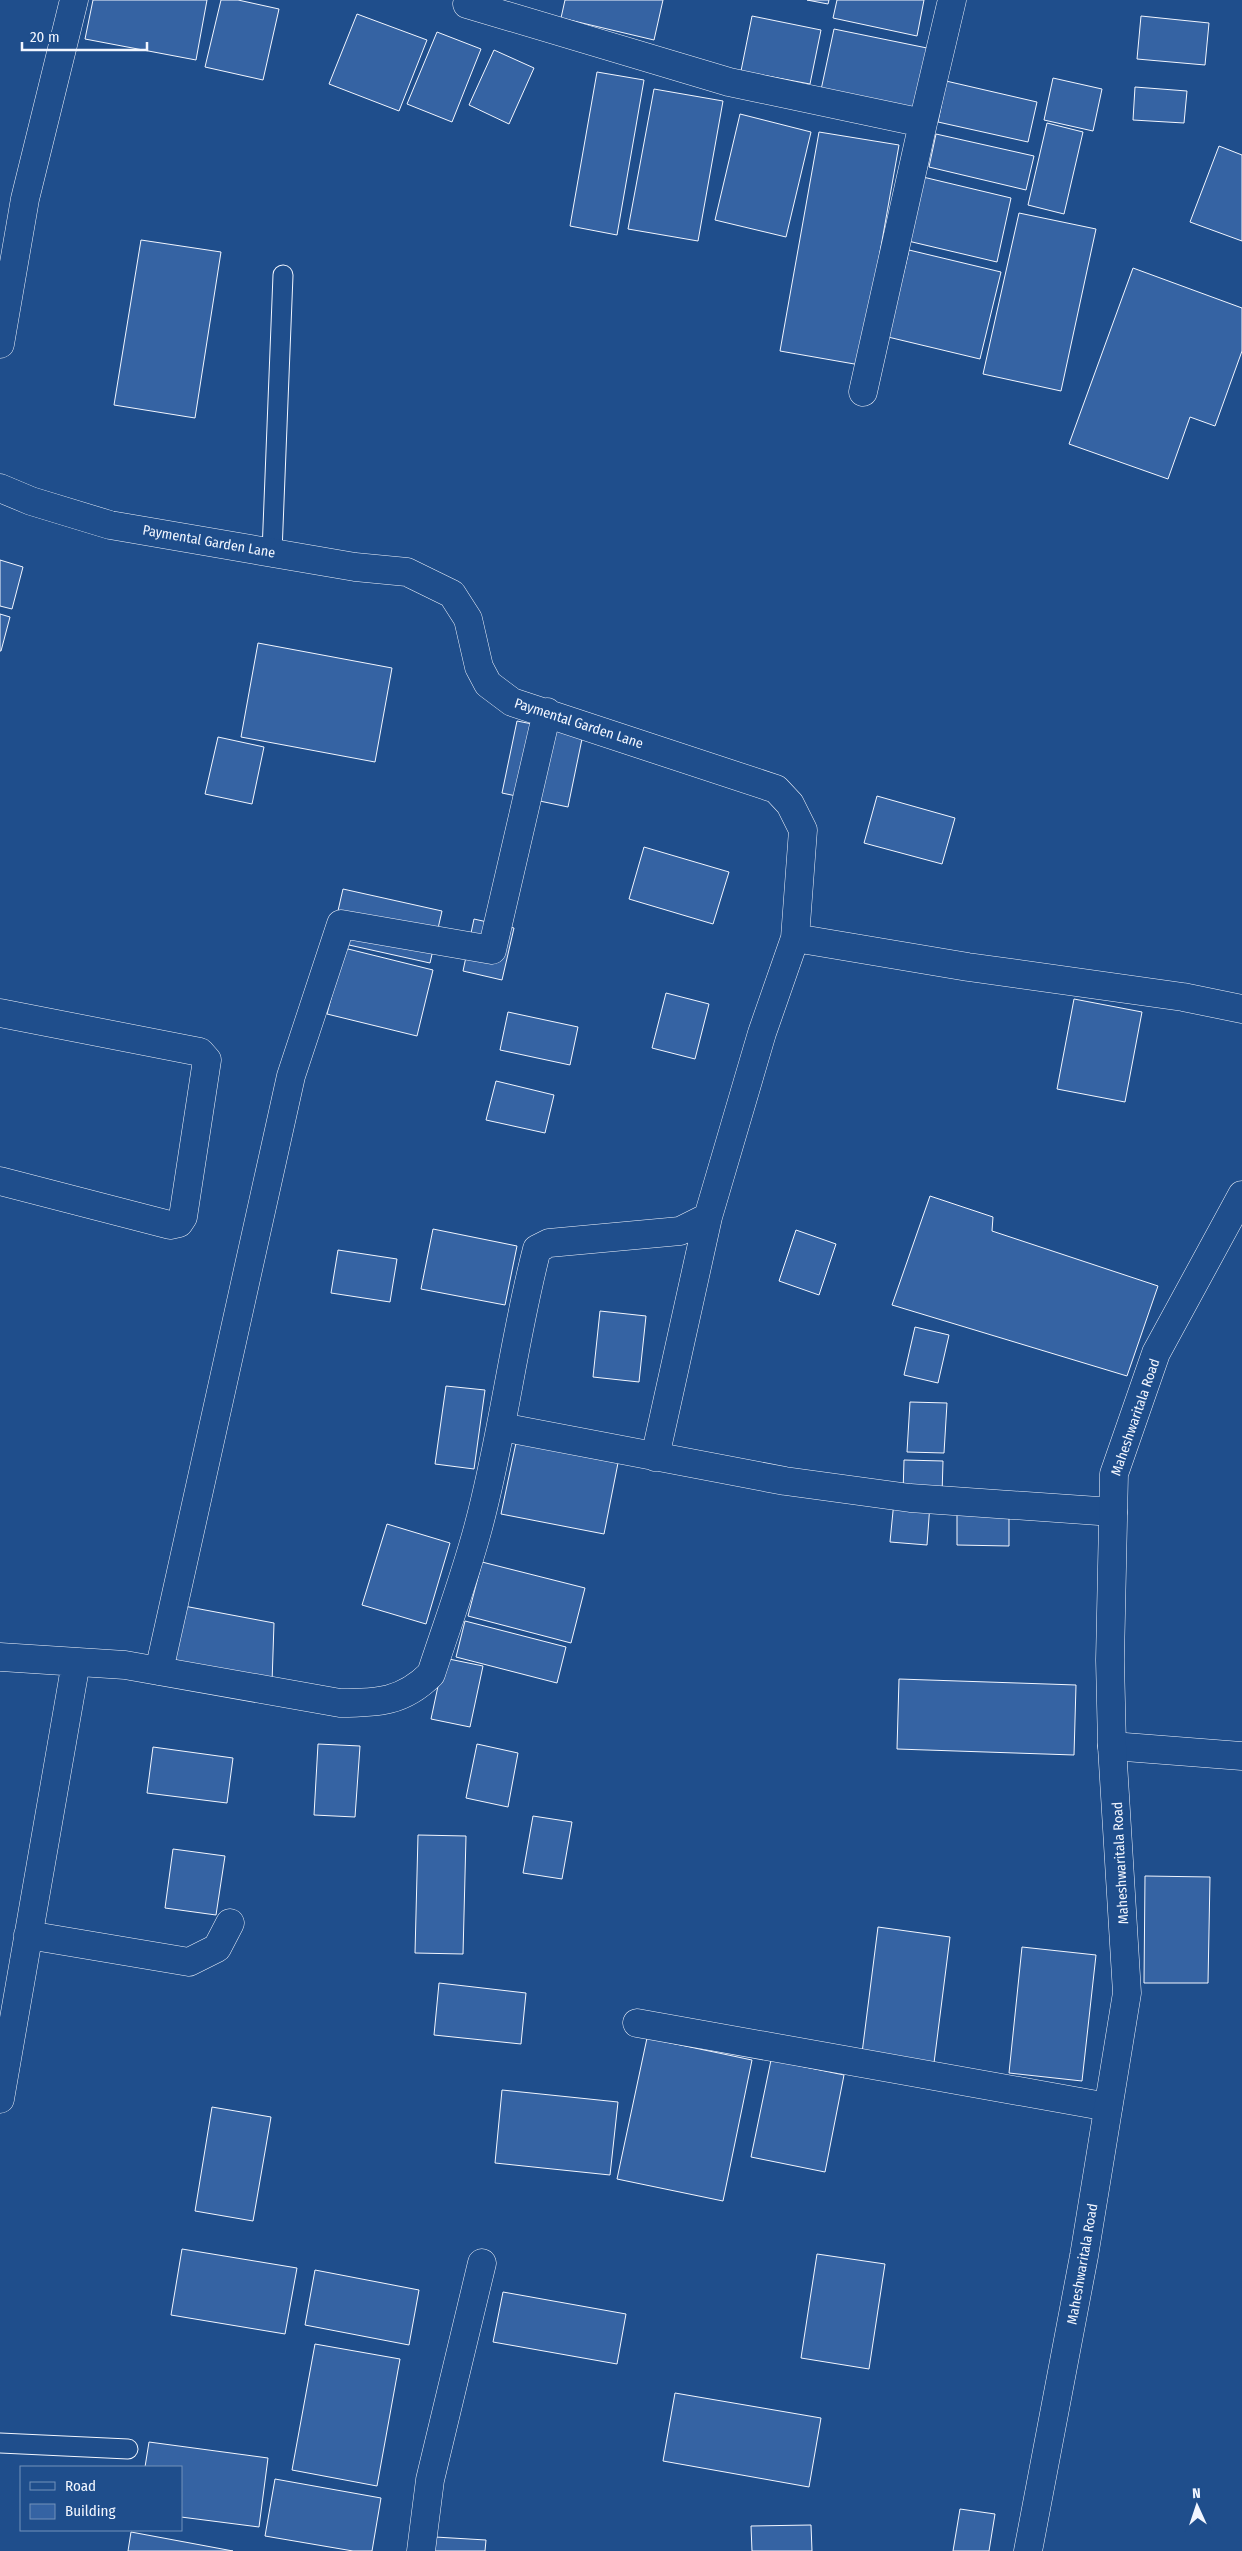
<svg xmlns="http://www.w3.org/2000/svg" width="1242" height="2551" font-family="'Fira Sans Condensed',sans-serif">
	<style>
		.building { fill: #3563a3; stroke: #f2f6ff }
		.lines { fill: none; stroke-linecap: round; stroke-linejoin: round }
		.service-casing { stroke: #f2f6ff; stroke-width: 21 }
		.minor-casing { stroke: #f2f6ff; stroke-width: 29 }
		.tertiary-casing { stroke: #f2f6ff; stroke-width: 29 }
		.service { stroke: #1f4e8c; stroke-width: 19 }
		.minor { stroke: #1f4e8c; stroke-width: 28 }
		.tertiary { stroke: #1f4e8c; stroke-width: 28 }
		.labels { text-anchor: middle; stroke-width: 4; stroke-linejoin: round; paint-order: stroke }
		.street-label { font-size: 14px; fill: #f2f6ff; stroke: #1f4e8c }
	</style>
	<rect width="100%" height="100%" fill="#1f4e8c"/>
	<path class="building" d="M93 0H207L196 60 85 39Z
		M221 0H238L279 9 263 80 205 67Z
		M565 0H663L654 40 561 18Z
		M807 0H829L828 4Z
		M837 0H924L917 36 833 18Z
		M357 14 427 40 399 111 329 84Z
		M752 16 821 30 810 84 741 71Z
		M1141 16 1209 23 1205 65 1137 59Z
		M834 29 927 48 915 109 821 90Z
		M437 32 481 49 452 122 407 104Z
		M494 50 534 68 509 124 469 105Z
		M597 72 644 80 617 235 570 226Z
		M1053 78 1102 89 1093 131 1044 120Z
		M946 81 1037 102 1028 142 938 122Z
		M1135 87 1187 91 1184 123 1133 120Z
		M654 89 723 101 698 241 628 229Z
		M740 114 811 132 786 237 715 220Z
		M1047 123 1083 132 1064 214 1028 205Z
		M819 132 899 145 860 365 780 351Z
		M936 134 1034 156 1026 190 929 167Z
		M1219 146 1242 155V241L1190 222Z
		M923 177 1011 198 997 262 908 241Z
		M1019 213 1096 229 1061 391 983 374Z
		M141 240 221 252 195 418 114 405Z
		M909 250 1001 272 980 359 888 337Z
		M1133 268 1242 308V351L1215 426 1190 417 1168 479 1069 444Z
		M0 560 23 567 12 609 0 606Z
		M0 614 10 617 1 651H0Z
		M258 643 392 668 375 762 241 737Z
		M517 721 583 734 568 807 502 793Z
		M218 737 264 747 252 804 205 794Z
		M877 796 955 818 942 864 864 843Z
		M644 847 729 872 713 924 629 899Z
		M343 889 442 911 430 963 331 941Z
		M474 919 514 928 502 980 463 971Z
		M344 948 433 970 417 1036 327 1014Z
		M666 993 709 1004 695 1059 652 1048Z
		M1074 999 1142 1012 1125 1102 1057 1089Z
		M508 1012 578 1027 570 1065 500 1050Z
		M496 1081 554 1095 545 1133 486 1120Z
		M930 1196 993 1217 992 1231 1158 1286 1127 1376 892 1305Z
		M433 1229 517 1246 505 1305 421 1289Z
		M796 1230 836 1244 819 1295 779 1281Z
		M338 1250 397 1259 390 1302 331 1293Z
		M600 1311 646 1316 639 1382 593 1377Z
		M915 1327 949 1335 938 1383 904 1375Z
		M446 1386 485 1390 474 1469 435 1464Z
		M910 1402 947 1403 944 1453 907 1452Z
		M516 1443 618 1463 604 1534 501 1514Z
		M904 1460 943 1461 942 1495 903 1494Z
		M894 1501 930 1504 927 1545 890 1542Z
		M957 1512 1009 1513V1546L957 1545Z
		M387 1524 450 1543 426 1624 362 1605Z
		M482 1562 585 1588 571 1643 468 1616Z
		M168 1603 274 1623 272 1683 158 1663Z
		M465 1621 566 1647 557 1683 456 1657Z
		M444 1658 483 1666 470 1727 431 1719Z
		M899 1679 1076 1685 1074 1755 897 1749Z
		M318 1744 360 1746 355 1817 314 1815Z
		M477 1744 518 1753 508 1807 466 1798Z
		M153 1747 233 1758 227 1803 147 1793Z
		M533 1816 572 1822 562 1879 523 1873Z
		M418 1835 466 1836 463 1954 415 1953Z
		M173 1849 225 1856 216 1915 165 1908Z
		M1145 1876 1210 1877 1208 1983H1144Z
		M878 1927 950 1937 934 2063 862 2053Z
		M1022 1947 1096 1955 1082 2081 1009 2073Z
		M439 1983 526 1993 521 2044 434 2035Z
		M647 2038 752 2060 723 2201 617 2179Z
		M771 2060 844 2075 825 2172 751 2157Z
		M502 2090 618 2102 610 2175 495 2163Z
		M212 2107 271 2117 253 2221 195 2211Z
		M182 2249 297 2268 285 2334 171 2315Z
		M817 2254 885 2264 869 2369 801 2358Z
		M315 2270 419 2290 409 2345 305 2325Z
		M503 2292 626 2314 617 2364 493 2342Z
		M315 2344 400 2359 377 2486 292 2470Z
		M675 2393 821 2418 809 2487 663 2461Z
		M149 2442 268 2458 259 2527 181 2517V2467H145Z
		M275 2479 381 2498 372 2551H353L265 2536Z
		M960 2509 995 2514 989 2551H953Z
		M811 2525 812 2551H752L751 2526Z
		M131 2532 233 2551H128Z
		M435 2537 486 2540 485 2551H434Z"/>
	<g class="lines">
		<g class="service-casing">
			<path id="service" d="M272 552 283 275
				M0 2443 128 2449"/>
		</g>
		<g class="minor-casing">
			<path id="minor" d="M467 4 729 82 923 123 863 392
				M923 123 952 0
				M0 344 25 199 74 0
				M0 488 31 501 110 525 355 567 407 572 452 594 468 619 479 667 488 684 512 702 776 789 790 804 803 830 795 938 762 1033 708 1217 680 1231 549 1243 537 1249C513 1341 503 1436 478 1528 465 1577 447 1625 431 1674 403 1702 378 1703 340 1703L125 1665 0 1657
				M795 938 968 967 1183 997 1242 1009
				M0 1013 200 1052 207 1060 183 1217 179 1223 170 1225 0 1181
				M501 1427 785 1481 910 1498 1113 1512
				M655 1457 708 1217
				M159 1671 291 1076 341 924 492 950 547 712
				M1112 1746 1242 1756
				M28 1935 189 1962 217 1948 230 1923
				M637 2023 1108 2107
				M0 2099 76 1662
				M421 2551 430 2480 482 2263"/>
		</g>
		<g class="tertiary-casing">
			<path id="tertiary" d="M1028 2551 1084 2256 1127 1993 1112 1746 1110 1660 1114 1474 1156 1353 1242 1195"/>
		</g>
		<use href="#service" class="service"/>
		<use href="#minor" class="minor"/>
		<use href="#tertiary" class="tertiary"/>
	</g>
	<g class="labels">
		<g class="street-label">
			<text transform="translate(209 541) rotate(10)" y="5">Paymental Garden Lane</text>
			<text transform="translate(579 723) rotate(18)" y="5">Paymental Garden Lane</text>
			<text transform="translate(1135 1417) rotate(-71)" y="5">Maheshwaritala Road</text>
			<text transform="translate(1120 1863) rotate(-93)" y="5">Maheshwaritala Road</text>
			<text transform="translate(1082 2264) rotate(-80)" y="5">Maheshwaritala Road</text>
		</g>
	</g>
	<rect x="20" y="2466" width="162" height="65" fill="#1f4e8c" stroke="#7391ba"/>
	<rect x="30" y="2482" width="25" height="8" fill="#1f4e8c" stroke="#7391ba"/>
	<text x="65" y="2491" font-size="15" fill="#f2f6ff">Road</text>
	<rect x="30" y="2504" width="25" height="15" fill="#3563a3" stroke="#7391ba"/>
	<text x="65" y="2516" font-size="15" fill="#f2f6ff">Building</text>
	<g transform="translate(1197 2506) rotate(357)" stroke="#1f4e8c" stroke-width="4" paint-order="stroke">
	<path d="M0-4L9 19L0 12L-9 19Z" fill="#f2f6ff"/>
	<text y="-8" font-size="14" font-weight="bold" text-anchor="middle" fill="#f2f6ff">N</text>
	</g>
	<path d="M22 42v8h125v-8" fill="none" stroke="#f2f6ff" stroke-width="2.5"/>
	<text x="30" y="42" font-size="15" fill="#f2f6ff" stroke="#1f4e8c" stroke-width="4" paint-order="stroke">20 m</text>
</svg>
